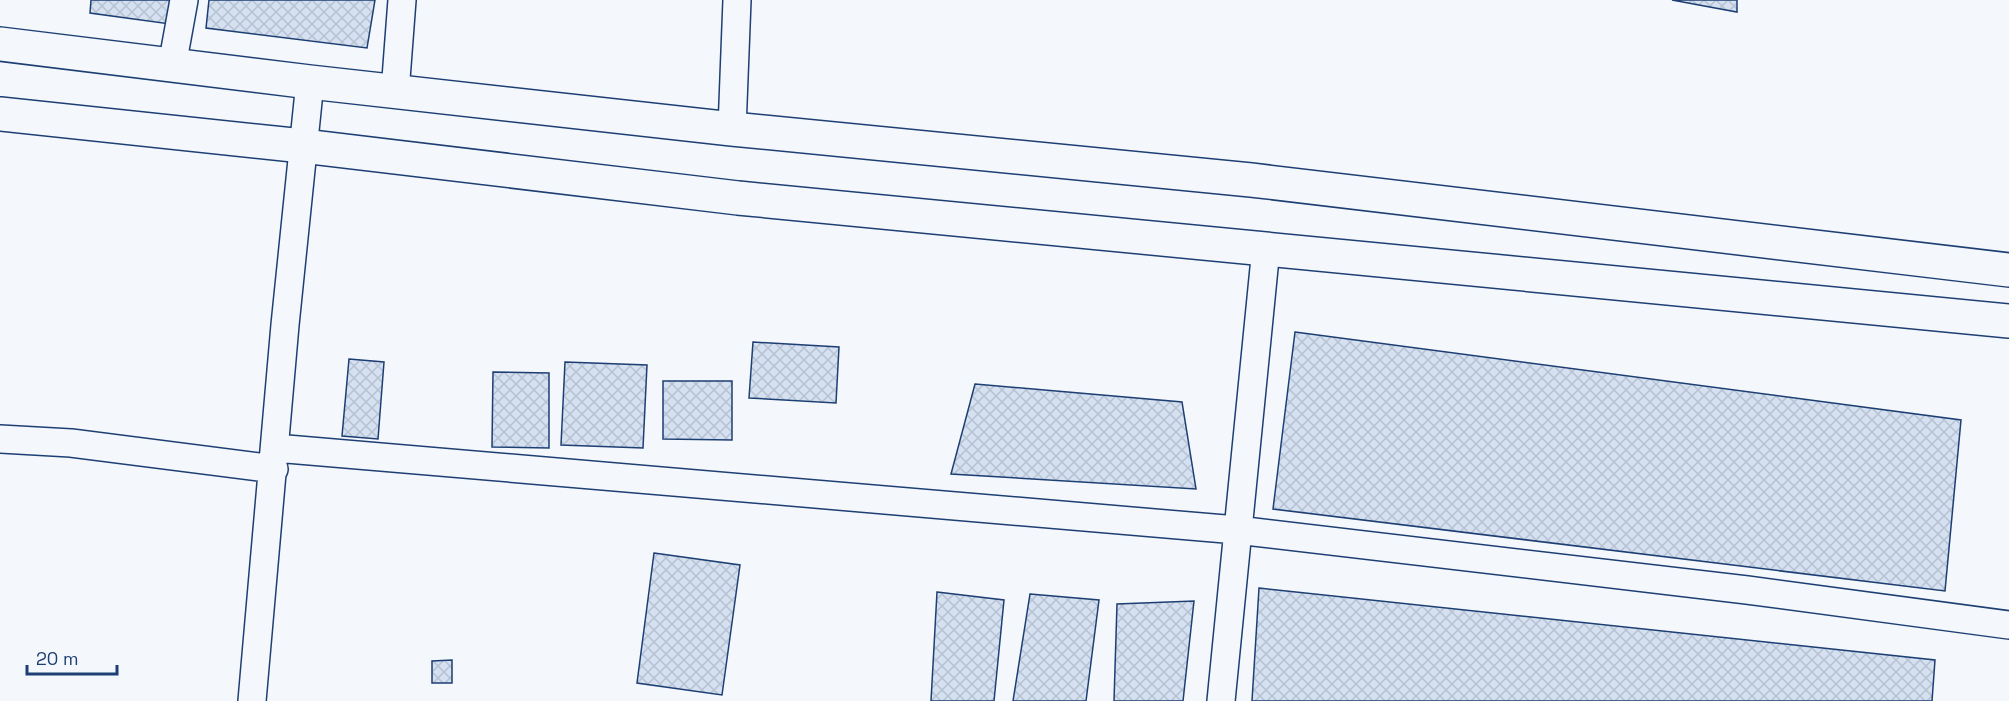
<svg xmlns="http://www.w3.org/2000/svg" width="2009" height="701" font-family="'Space Grotesk',sans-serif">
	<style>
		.building { fill: url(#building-cross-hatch); stroke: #1d3f73; stroke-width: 1.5 }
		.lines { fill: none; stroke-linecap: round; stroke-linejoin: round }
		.street-casing { stroke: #1d3f73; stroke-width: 30 }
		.primary-casing { stroke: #1d3f73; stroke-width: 36 }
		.street { stroke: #f4f7fb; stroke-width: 27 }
		.primary { stroke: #f4f7fb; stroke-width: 33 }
	</style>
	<defs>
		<pattern id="building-cross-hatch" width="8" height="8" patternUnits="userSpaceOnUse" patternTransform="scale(1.5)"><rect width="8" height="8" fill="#d5e0f0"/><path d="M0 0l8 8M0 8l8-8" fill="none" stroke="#b6c1d1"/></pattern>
	</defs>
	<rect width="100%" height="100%" fill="#f4f7fb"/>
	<path class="building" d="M91 0H173L170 24 90 13Z
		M209 0H375L367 48 206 28Z
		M1672 0H1737V12Z
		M1295 332 1961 420 1945 591 1273 509Z
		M753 342 839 347 836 403 749 398Z
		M349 359 384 362 378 439 342 436Z
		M565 362 647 365 643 448 561 445Z
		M493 372 549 373V448L492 447Z
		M663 381H732V440L663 439Z
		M975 384 1182 402 1196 489 951 474Z
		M654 553 740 565 722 695 637 683Z
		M1259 588 1935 660 1932 701H1252Z
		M937 592 1004 600 994 701H931Z
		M1030 594 1099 600 1086 701H1013Z
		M1194 601 1183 701H1114L1117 604Z
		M452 660V683H432V661Z"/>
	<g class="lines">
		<g class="street-casing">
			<path id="street" d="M172 66 184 0
				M395 92 402 0
				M732 129 737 0
				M0 439 71 443 274 469
				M275 448 1237 530 1747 590 2009 625
				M252 701 285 325 310 82
				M1221 701 1266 248"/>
		</g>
		<g class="primary-casing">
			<path id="primary" d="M0 44 310 82 732 129 1251 180 2009 270
				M0 114 303 146 738 198 2009 321"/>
		</g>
		<use href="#street" class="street"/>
		<use href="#primary" class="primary"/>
	</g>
	<path d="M27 665v9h90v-9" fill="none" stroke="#1d3f73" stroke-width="3"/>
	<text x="36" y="665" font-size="18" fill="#1d3f73" stroke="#f4f7fb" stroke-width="4.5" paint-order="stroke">20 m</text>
</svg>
